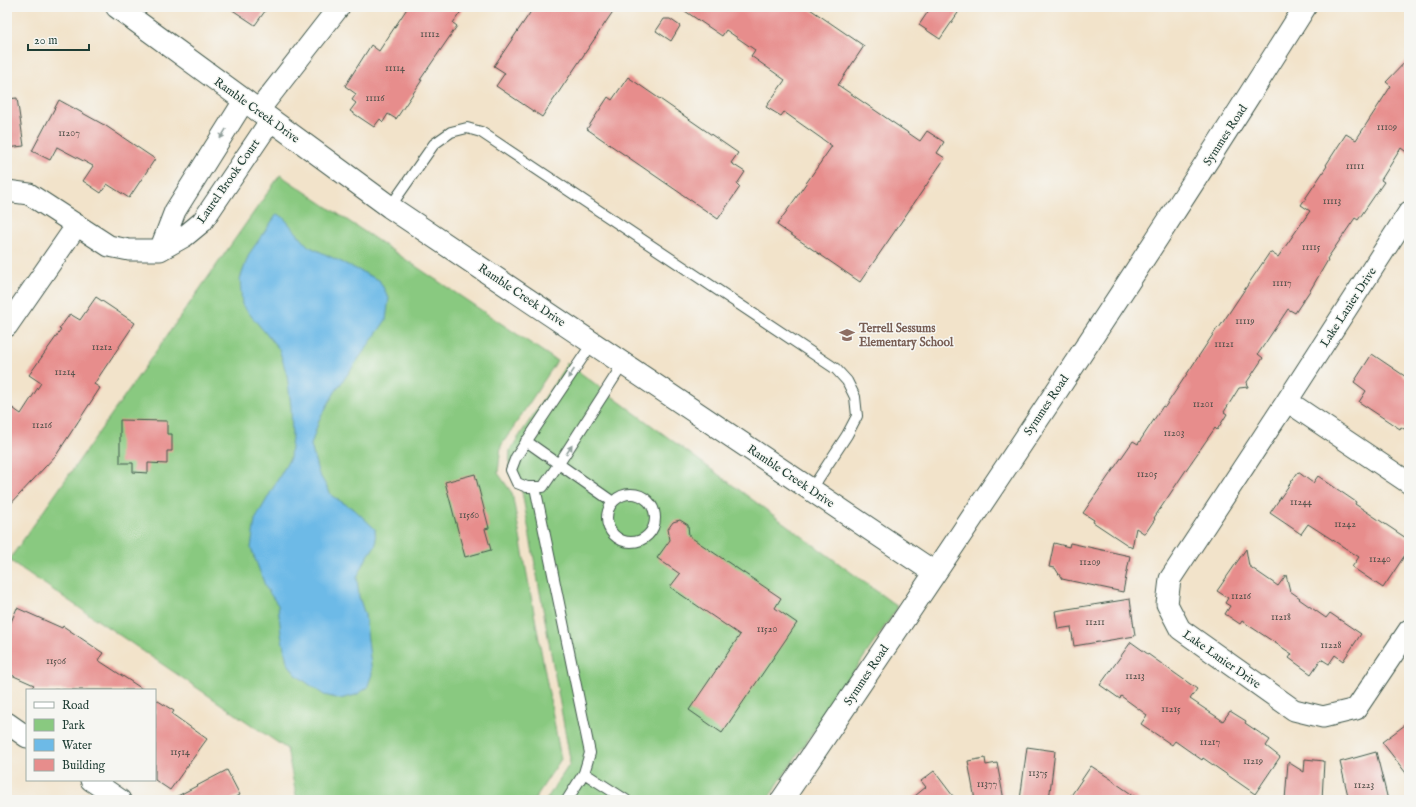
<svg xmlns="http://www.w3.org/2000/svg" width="1416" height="807" font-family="'IM FELL English',serif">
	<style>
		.green { fill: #89c980; stroke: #54835a }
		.water { fill: #6dbae7; stroke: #467c8e }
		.building { fill: #e78d8c }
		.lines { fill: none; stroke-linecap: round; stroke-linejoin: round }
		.service-casing { stroke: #3f564a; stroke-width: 12 }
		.minor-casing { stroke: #3f564a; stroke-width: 23 }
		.tertiary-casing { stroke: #3f564a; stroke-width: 24 }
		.service { stroke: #fff; stroke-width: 10 }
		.minor { stroke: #fff; stroke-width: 21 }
		.tertiary { stroke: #fff; stroke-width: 22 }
		.oneway { fill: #8f9e9a }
		.labels { text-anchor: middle; stroke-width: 3; stroke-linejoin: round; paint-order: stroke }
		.number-label { font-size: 10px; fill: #51514a }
		.street-label { font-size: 12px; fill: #1f3d34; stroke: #f6f6f2 }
		.education-label { font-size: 12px; font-weight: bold; fill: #785e54; stroke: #f6f6f2; text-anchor: start }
	</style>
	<rect width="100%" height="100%" fill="#f6f6f2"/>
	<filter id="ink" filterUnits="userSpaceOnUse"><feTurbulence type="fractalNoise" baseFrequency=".025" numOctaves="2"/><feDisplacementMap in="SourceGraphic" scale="8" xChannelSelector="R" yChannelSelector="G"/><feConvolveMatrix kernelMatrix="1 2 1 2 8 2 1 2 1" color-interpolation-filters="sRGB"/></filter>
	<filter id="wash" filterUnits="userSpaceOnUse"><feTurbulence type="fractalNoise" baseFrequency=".012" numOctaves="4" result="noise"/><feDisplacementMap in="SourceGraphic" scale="16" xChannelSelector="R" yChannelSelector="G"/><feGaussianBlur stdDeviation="0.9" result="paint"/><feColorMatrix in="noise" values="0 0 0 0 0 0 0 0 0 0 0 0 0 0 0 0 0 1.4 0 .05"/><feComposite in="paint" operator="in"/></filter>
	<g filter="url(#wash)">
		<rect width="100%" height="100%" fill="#f2e3ca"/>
		<path class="green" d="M280 175 557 361 501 446 498 473 512 493 561 759 534 800H297L287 749 9 560Z
			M567 363 898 607 767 800H546L569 765 570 759 522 492 509 471 510 450 565 367Z"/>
		<path class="water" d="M277 214 283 217 308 246 379 280 389 298 386 320 335 392 319 420 311 445 318 472 332 496 355 510 375 529 376 544 366 559 357 578 359 597 365 615 372 674 367 688 356 695 340 699 324 695 296 675 287 662 281 634 278 605 266 588 251 548 255 520 290 458 292 437 291 406 287 375 279 349 242 305 240 279 249 254Z"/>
		<g id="blocks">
			<path class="building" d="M228 7H268L255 25Z
				M408 7H464L453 23 457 26 420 80H422L396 119 388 114 383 122 380 119 374 127 350 111 356 103 352 100 356 94 345 86 371 45 379 51Z
				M534 7H616L542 117 496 86 505 73 494 66Z
				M679 7H807L864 46 838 85 920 141 927 131 944 142 937 153 945 158 860 282 777 225 832 146 784 112 781 116 766 107 785 80 751 56 755 50 726 30 722 36Z
				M931 7H962L940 39 919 25Z
				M664 19H670L680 26 671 41 656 31Z
				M1409 58V154L1401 148 1381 180 1384 182 1358 220 1355 218 1327 259 1328 260 1311 289 1295 313 1288 309 1258 354 1263 358 1247 382 1248 387 1239 388 1224 412 1227 414 1217 430 1215 428 1188 467 1154 518 1155 519 1145 534 1136 528 1132 548 1093 522 1094 520 1083 513 1133 441 1138 444 1163 406 1165 407 1218 327 1219 328 1249 283 1270 252 1278 257 1310 211 1301 205 1327 166 1326 165 1346 134 1356 140 1391 86 1386 82Z
				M628 77 738 153 731 163 745 172 737 184 740 187 718 219 587 129 608 97 612 100Z
				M17 98 24 146 7 148V99Z
				M59 100 106 126 155 159 129 198 107 184 101 193 83 181 93 166 57 147 50 160 32 151Z
				M96 297 135 323 94 384 100 388 57 454 7 508V404L21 414 41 383 29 375 61 330 59 329 70 314 80 320Z
				M1372 354 1409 379V432L1401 427 1400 429 1359 402 1366 391 1354 382Z
				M120 420 167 421V434H172V451H167V464L148 463V473L133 472V463H120Z
				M1298 472 1313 483 1318 476 1356 502 1355 504 1409 540V549L1383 588 1352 567 1359 557 1308 524 1301 534 1270 513Z
				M475 474 489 528 485 529 491 550 465 557 445 482Z
				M680 520 688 525 689 536 781 598 775 608 797 623 722 733 689 710 740 635 670 587 680 574 657 558 670 540 668 529 673 522Z
				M1054 543 1069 547 1070 543 1130 556 1123 592 1062 579 1055 568 1049 567Z
				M1246 549 1249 566 1278 586 1286 575 1290 591 1300 598 1299 599 1326 618 1330 613 1361 634 1343 661 1335 655 1329 664 1321 659 1311 674 1289 658 1292 654 1242 621 1240 624 1225 614 1230 606 1225 603 1228 598 1217 591Z
				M1130 599 1135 636 1074 646 1071 627 1058 629 1055 611Z
				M17 608 62 628 63 626 103 653 98 660 144 690H30L34 685 7 673V631Z
				M1131 642 1197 689 1190 699 1223 721 1230 711 1246 721 1245 723 1270 740 1266 746 1280 757 1255 794 1203 758 1202 760 1175 741 1172 745 1144 726 1141 724 1147 715 1121 696 1120 699 1100 685Z
				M155 699 174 711 172 714 207 739 170 790 155 780Z
				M1409 722V777L1382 742Z
				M1027 747 1055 751 1049 800H1020Z
				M1376 752 1388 800H1349L1340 762Z
				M985 758 986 765 997 763 1004 800H975L968 761Z
				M1305 759 1324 761 1322 800H1285L1288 762 1304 772Z
				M1091 766 1114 781V782L1140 800H1068Z
				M227 770 240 795 230 800H170Z
				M934 771 956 800H910L926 787 921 781Z"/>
		</g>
	</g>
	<g filter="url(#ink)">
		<use href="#blocks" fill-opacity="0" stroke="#3f564a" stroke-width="1"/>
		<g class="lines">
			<g class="service-casing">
				<path id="service" d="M390 207 434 144 451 132 467 128 481 132 836 369 847 381 855 397 857 416 847 435 811 490
					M593 342 516 457 511 470 517 483 527 487H543L560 462 623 364
					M526 441 613 502
					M535 487 590 753 584 773 567 800
					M607 518a24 24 0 1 1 48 0a24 24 0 1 1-48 0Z
					M584 773 626 800"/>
			</g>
			<g class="minor-casing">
				<path id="minor" d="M258 111 339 7
					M7 191 29 194 109 246 129 250H160L185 236 202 222 271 120
					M160 250 175 211 244 101
					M7 326 77 225
					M1287 401 1409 212
					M1409 483 1287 401 1170 579 1167 604 1180 629 1294 710 1323 717 1356 709 1409 630
					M7 723 27 737
					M91 780 120 800"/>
			</g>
			<g class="tertiary-casing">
				<path id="tertiary" d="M117 7 390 207 935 573
					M782 800C959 538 1137 275 1305 7"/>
			</g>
			<use href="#service" class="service"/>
			<use href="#minor" class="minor"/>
			<use href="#tertiary" class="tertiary"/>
		</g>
		<defs><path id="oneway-solid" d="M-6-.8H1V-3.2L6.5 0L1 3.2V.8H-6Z"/></defs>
		<g class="oneway">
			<use href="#oneway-solid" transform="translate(223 134) rotate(122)"/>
			<use href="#oneway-solid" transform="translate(571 374) rotate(124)"/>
			<use href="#oneway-solid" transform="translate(569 450) rotate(-57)"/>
		</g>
	</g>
	<defs>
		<g id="school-bare" transform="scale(1.2)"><path d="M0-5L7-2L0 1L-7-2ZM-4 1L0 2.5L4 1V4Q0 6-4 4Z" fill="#8d6e63" stroke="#f6f6f2" stroke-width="2.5" paint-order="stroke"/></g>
	</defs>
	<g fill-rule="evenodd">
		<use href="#school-bare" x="847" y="335"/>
	</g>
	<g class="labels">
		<g class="number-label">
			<text x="430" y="37">11112</text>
			<text x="395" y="71">11114</text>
			<text x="375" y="101">11116</text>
			<text x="1387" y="130">11109</text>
			<text x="69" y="136">11207</text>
			<text x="1355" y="169">11111</text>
			<text x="1332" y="204">11113</text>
			<text x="1311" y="250">11115</text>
			<text x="1282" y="286">11117</text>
			<text x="1245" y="324">11119</text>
			<text x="1224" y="347">11121</text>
			<text x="102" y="350">11212</text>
			<text x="65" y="375">11214</text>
			<text x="1203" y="407">11201</text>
			<text x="42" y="428">11216</text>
			<text x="1174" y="436">11203</text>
			<text x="1147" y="477">11205</text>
			<text x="1301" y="505">11244</text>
			<text x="469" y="518">11560</text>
			<text x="1345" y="527">11242</text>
			<text x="1380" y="562">11240</text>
			<text x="1090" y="565">11209</text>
			<text x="1241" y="599">11216</text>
			<text x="1281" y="620">11218</text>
			<text x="1095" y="625">11211</text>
			<text x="767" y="632">11520</text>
			<text x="1331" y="648">11228</text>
			<text x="56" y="664">11506</text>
			<text x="1135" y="679">11213</text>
			<text x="1171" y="712">11215</text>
			<text x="1210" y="745">11217</text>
			<text x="180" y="755">11514</text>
			<text x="1253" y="764">11219</text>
			<text x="1038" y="776">11375</text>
			<text x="987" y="787">11377</text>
			<text x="1364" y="788">11223</text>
		</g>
		<g class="street-label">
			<text transform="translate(257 110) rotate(36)" y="4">Ramble Creek Drive</text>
			<text transform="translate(1225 135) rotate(-57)" y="4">Symmes Road</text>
			<text transform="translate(228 181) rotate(-55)" y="4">Laurel Brook Court</text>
			<text transform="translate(522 295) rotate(34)" y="4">Ramble Creek Drive</text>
			<text transform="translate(1348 307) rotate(-57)" y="4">Lake Lanier Drive</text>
			<text transform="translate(1046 405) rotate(-56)" y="4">Symmes Road</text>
			<text transform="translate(791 476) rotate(34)" y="4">Ramble Creek Drive</text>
			<text transform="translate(1222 659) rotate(35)" y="4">Lake Lanier Drive</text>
			<text transform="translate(866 675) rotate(-56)" y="4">Symmes Road</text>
		</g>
		<g class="education-label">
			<text x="859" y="332">Terrell Sessums<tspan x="859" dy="14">Elementary School</tspan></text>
		</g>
	</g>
	<rect width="1416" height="807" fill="none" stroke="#f6f6f2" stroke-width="24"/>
	<rect x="26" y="689" width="130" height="92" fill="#f6f6f2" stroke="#a0aca6"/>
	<rect x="34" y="702" width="20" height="6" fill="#ffffff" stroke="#a0aca6"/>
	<text x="62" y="709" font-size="12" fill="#1f3d34">Road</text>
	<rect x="34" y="719" width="20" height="12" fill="#89c980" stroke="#a0aca6"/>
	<text x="62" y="729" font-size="12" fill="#1f3d34">Park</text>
	<rect x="34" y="739" width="20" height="12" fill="#6dbae7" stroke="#a0aca6"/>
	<text x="62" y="749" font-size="12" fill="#1f3d34">Water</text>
	<rect x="34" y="759" width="20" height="12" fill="#e78d8c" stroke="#a0aca6"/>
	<text x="62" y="769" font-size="12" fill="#1f3d34">Building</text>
	<path d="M28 44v6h61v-6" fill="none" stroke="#1f3d34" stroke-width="2"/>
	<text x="34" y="44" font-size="12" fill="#1f3d34" stroke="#f6f6f2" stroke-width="3" paint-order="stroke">20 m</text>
</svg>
